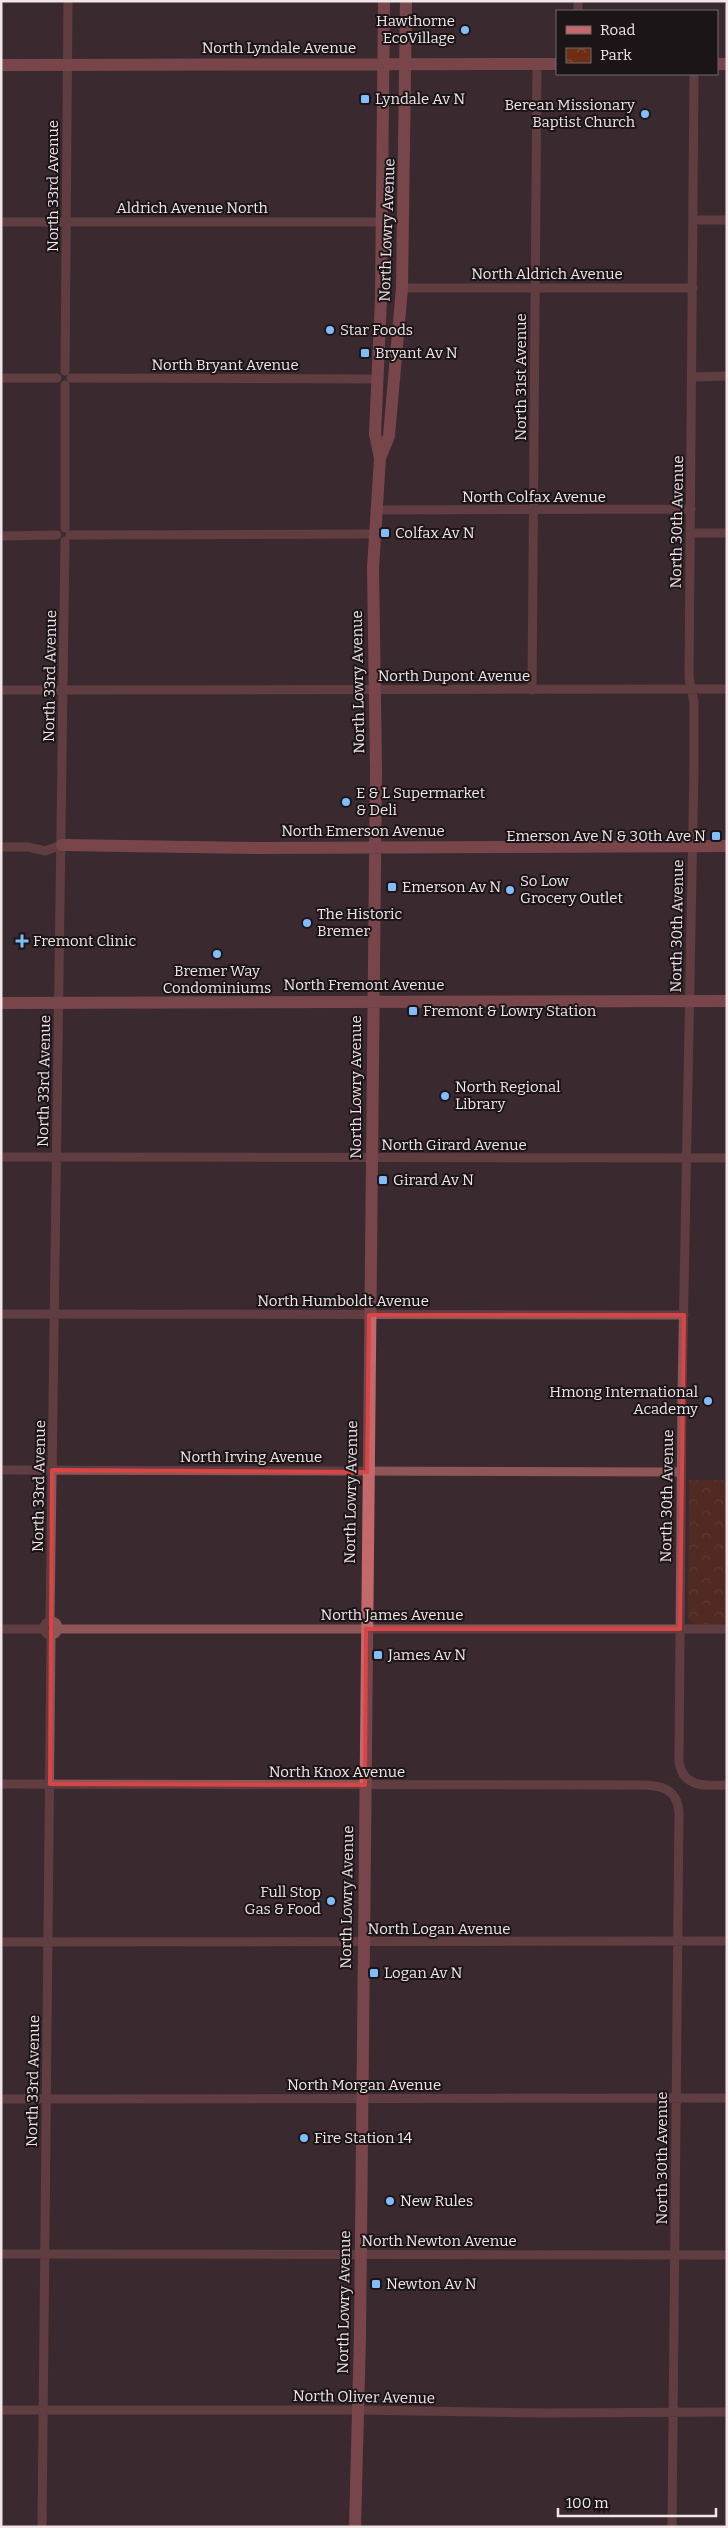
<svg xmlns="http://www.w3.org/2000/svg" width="728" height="2528" font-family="Bitter,serif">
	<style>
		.park { fill: url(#park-crowns) }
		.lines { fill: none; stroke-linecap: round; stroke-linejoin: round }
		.street { stroke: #8e5656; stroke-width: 9 }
		.secondary { stroke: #c3696b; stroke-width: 12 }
		.marked { fill: none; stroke: #da4445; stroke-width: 4; stroke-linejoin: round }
		.poi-dot { fill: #80bdfa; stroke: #1c1517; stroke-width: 2 }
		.labels { text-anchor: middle; stroke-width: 4; stroke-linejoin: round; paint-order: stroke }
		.poi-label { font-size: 15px; fill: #f0e5e8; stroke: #1c1517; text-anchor: start }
		.street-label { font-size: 15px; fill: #f0e5e8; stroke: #1c1517 }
	</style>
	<defs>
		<pattern id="park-crowns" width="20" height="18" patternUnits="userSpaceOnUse" patternTransform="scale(1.25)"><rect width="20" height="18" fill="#6d2e14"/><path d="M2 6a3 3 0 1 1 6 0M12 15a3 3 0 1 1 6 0" fill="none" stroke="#824c36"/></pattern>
	</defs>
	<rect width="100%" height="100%" fill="#3a2a2f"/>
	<path class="park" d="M689 1480H727V1621L722 1624 695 1625 688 1618Z"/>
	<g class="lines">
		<path class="street" d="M578 11V1
			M694 74 689 678 694 702V768L682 1394 679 1762C683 1788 706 1786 727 1785
			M693 220H727
			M1 222H382
			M402 288H693
			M65 371 68 1
			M692 377 727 376
			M1 378H57
			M71 378 378 379
			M377 510 691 509
			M65 528V385
			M691 533H727
			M70 535 374 534
			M1 536 57 535
			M1 690 727 689
			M532 690 537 64
			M1 847H28L45 851 62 845
			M1 1157 727 1158
			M1 1314 684 1315
			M1 1470 681 1472
			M50 1621 65 541
			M44 1628a7 7 0 1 1 14 0a7 7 0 1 1-14 0Z
			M1 1629H44
			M57 1629H727
			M1 1784 640 1785C660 1785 677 1788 679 1812L672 2527
			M1 1942 727 1941
			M1 2099 727 2098
			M1 2254 727 2255
			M1 2410H358L543 2413 727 2412
			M42 2527 51 1635"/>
		<path class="secondary" d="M717 64H727
			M1 65 557 64
			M380 458 389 436 402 288 406 1
			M62 845 255 848 727 846
			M1 1003 727 1001
			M355 2527 360 2335 376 769 373 568 380 458 375 434 381 299 384 1"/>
	</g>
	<path d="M0 0H728V2528H0ZM369 1315H684L680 1629H366L365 1785 50 1784 52 1470 367 1472Z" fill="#3a2a2f" fill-opacity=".55" fill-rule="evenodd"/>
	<path class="marked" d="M369 1315H684L680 1629H366L365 1785 50 1784 52 1470 367 1472Z"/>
	<g class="poi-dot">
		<circle cx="465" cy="30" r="5"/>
		<rect x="360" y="94" width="10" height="10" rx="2.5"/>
		<circle cx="645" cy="114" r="5"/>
		<circle cx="330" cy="330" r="5"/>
		<rect x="360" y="348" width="10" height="10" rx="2.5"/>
		<rect x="380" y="528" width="10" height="10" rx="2.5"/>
		<circle cx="346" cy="802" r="5"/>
		<rect x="711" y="831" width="10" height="10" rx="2.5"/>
		<rect x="387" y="882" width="10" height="10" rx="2.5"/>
		<circle cx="510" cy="890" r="5"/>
		<circle cx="307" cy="923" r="5"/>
		<path d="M19.5 933.5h5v5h5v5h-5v5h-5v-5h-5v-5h5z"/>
		<circle cx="217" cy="954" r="5"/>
		<rect x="408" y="1006" width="10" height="10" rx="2.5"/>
		<circle cx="445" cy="1096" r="5"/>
		<rect x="378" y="1175" width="10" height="10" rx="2.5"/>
		<circle cx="708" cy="1401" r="5"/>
		<rect x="373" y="1650" width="10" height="10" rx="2.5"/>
		<circle cx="331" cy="1901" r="5"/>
		<rect x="369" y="1968" width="10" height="10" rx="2.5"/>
		<circle cx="304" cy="2138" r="5"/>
		<circle cx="390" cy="2201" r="5"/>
		<rect x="371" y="2279" width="10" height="10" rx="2.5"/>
	</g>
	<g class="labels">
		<g class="poi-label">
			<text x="455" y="26" text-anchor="end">Hawthorne<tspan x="455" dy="17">EcoVillage</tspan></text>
			<text x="375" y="104">Lyndale Av N</text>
			<text x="635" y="110" text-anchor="end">Berean Missionary<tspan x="635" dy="17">Baptist Church</tspan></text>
			<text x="340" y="335">Star Foods</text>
			<text x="375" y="358">Bryant Av N</text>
			<text x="395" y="538">Colfax Av N</text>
			<text x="356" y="798">E &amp; L Supermarket<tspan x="356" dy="17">&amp; Deli</tspan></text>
			<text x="706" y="841" text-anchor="end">Emerson Ave N &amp; 30th Ave N</text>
			<text x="520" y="886">So Low<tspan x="520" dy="17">Grocery Outlet</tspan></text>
			<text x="402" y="892">Emerson Av N</text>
			<text x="317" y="919">The Historic<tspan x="317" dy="17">Bremer</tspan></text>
			<text x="33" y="946">Fremont Clinic</text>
			<text x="217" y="976" text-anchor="middle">Bremer Way<tspan x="217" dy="17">Condominiums</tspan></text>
			<text x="423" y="1016">Fremont &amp; Lowry Station</text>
			<text x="455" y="1092">North Regional<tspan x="455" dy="17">Library</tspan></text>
			<text x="393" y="1185">Girard Av N</text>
			<text x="698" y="1397" text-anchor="end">Hmong International<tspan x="698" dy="17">Academy</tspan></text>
			<text x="388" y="1660">James Av N</text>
			<text x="321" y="1897" text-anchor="end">Full Stop<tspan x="321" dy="17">Gas &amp; Food</tspan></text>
			<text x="384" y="1978">Logan Av N</text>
			<text x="314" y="2143">Fire Station 14</text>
			<text x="400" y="2206">New Rules</text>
			<text x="386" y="2289">Newton Av N</text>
		</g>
		<g class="street-label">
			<text x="279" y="53">North Lyndale Avenue</text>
			<text transform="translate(53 186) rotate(-90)" y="5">North 33rd Avenue</text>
			<text x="192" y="213">Aldrich Avenue North</text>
			<text transform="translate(387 230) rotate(-88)" y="5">North Lowry Avenue</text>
			<text x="547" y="279">North Aldrich Avenue</text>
			<text x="225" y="370">North Bryant Avenue</text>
			<text transform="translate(521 377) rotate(-90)" y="5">North 31st Avenue</text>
			<text x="534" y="502">North Colfax Avenue</text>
			<text transform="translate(677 522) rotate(-89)" y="5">North 30th Avenue</text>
			<text transform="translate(50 676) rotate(-89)" y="5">North 33rd Avenue</text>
			<text x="454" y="681">North Dupont Avenue</text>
			<text transform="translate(358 682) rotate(-91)" y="5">North Lowry Avenue</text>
			<text x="363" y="836">North Emerson Avenue</text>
			<text transform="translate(677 926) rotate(-89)" y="5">North 30th Avenue</text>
			<text x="364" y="990">North Fremont Avenue</text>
			<text transform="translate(44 1081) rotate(-89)" y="5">North 33rd Avenue</text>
			<text transform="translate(356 1087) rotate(-90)" y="5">North Lowry Avenue</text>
			<text x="454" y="1150">North Girard Avenue</text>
			<text x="343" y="1306">North Humboldt Avenue</text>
			<text x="251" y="1462">North Irving Avenue</text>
			<text transform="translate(39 1486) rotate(-89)" y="5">North 33rd Avenue</text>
			<text transform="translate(351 1492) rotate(-89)" y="5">North Lowry Avenue</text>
			<text transform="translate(667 1496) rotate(-89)" y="5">North 30th Avenue</text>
			<text x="392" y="1620">North James Avenue</text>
			<text x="337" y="1777">North Knox Avenue</text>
			<text transform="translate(347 1897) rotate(-89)" y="5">North Lowry Avenue</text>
			<text x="439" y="1934">North Logan Avenue</text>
			<text transform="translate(33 2081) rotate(-89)" y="5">North 33rd Avenue</text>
			<text x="364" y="2090">North Morgan Avenue</text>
			<text transform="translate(662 2158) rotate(-90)" y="5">North 30th Avenue</text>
			<text x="439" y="2246">North Newton Avenue</text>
			<text transform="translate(344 2302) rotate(-89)" y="5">North Lowry Avenue</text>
			<text transform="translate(364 2397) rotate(1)" y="5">North Oliver Avenue</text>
		</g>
	</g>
	<rect width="728" height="2528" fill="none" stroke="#f0e5e8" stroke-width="5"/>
	<rect x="556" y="10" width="162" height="65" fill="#1c1517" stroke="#71686b"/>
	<rect x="566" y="26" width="25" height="8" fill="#c3696b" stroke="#71686b"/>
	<text x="600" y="35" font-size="15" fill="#f0e5e8">Road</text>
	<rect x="566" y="48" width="25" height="15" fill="url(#park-crowns)" stroke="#71686b"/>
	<text x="600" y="60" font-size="15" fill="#f0e5e8">Park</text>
	<path d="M558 2508v8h158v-8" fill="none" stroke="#f0e5e8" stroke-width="2.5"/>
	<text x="566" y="2508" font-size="15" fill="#f0e5e8" stroke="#1c1517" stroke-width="4" paint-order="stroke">100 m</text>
</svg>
